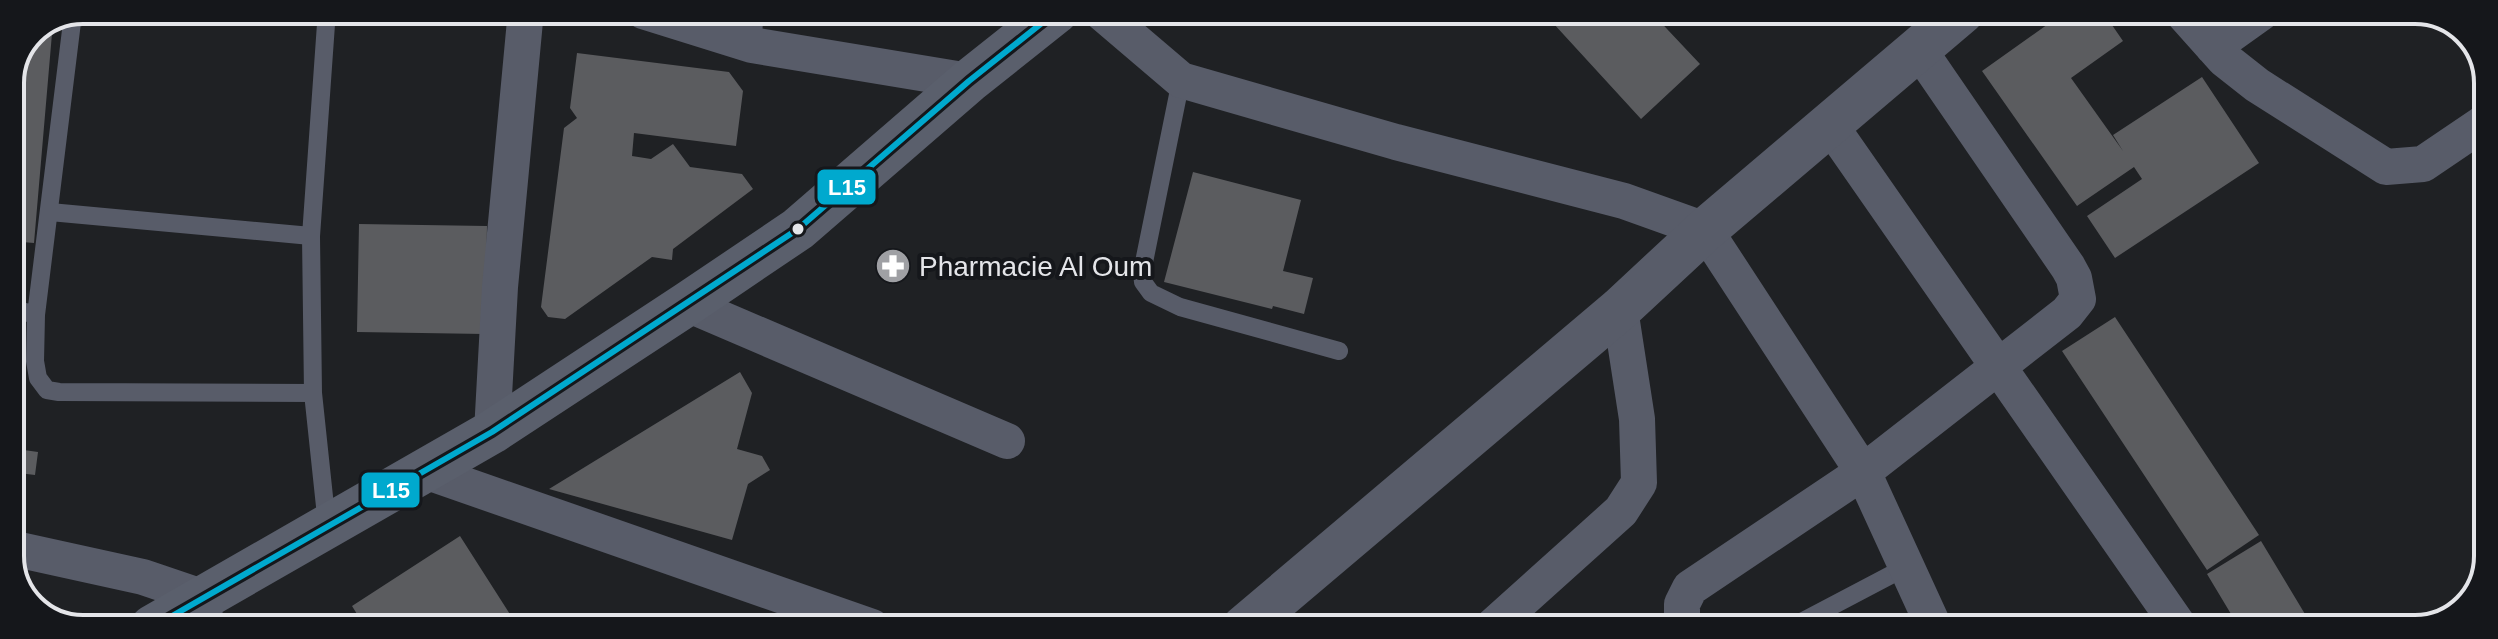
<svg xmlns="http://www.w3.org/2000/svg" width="2498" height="639" font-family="Arial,sans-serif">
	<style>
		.building { fill: #5b5c5f }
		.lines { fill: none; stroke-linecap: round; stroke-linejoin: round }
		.service { stroke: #585c69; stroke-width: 18 }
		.minor { stroke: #585c69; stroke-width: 36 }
		.tertiary { stroke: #585c69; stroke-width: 44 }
		.secondary { stroke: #5a5f6c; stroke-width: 44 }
		.bus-1-casing { stroke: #15171b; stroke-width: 12 }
		.bus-1 { stroke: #00a9ce; stroke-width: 6 }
		.bus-dot { fill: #e4e5e9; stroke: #15171b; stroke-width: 3 }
		.labels { text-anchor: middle; stroke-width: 8; stroke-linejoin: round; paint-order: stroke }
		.poi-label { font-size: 28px; fill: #e4e5e9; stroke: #15171b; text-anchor: start }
		.rim { fill: none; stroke: #e4e5e9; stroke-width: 4 }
		.line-badge { stroke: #15171b; stroke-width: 3 }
		.badge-label { font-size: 22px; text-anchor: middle; font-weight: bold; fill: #fff }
	</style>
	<rect width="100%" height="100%" fill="#1f2124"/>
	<path class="building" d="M1542 11 1651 12 1700 64 1641 119Z
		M2065 12H2103L2123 41 2071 78 2123 151 2113 135 2202 77 2259 163 2115 258 2087 216 2142 179 2134 167 2077 206 1982 71Z
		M53 22 34 243 10 241V83L32 31Z
		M577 53 729 72 743 91 736 146 634 133 632 156 651 159 673 144 690 167 742 174 753 189 673 249 672 260 652 257 565 319 548 317 541 307 564 128 577 118 570 108Z
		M1193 172 1301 200 1283 271 1313 278 1304 314 1273 306 1272 309 1164 282Z
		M359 224 487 226 485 334 357 332Z
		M10 313 24 315 12 392H10Z
		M2115 317 2259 535 2207 570 2062 351Z
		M740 372 752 393 737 449 762 456 770 470 748 484 732 540 549 489Z
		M10 448 38 452 35 475 10 472Z
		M460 536 515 622 507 627H365L352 606Z
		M2261 541 2314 629H2240L2207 574Z"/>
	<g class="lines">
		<path class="service" d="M73 14 36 315 35 361 38 378 47 390 59 392 313 393
			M752 45 755 11
			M1181 80 1142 272 1143 282 1151 293 1180 307 1339 351
			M50 212 311 236
			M10 308 36 315
			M327 525 313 393 311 236 327 10
			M1790 628 1906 567"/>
		<path class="minor" d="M643 11 752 45 969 81
			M1100 11 1181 80 1396 142 1624 201 1705 230 1863 472 1935 629
			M2182 12 2224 59 2257 85 2386 167 2423 164 2488 120
			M2213 47 2262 12
			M1830 125 2181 629
			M687 304 1007 441
			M492 432 500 287 526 10
			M422 470 872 627
			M11 548 143 577 202 597
			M176 613 212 627
			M1491 628 1621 511 1639 483 1637 419 1620 309
			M1682 628V604L1690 588 1863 472 2067 313 2078 299 2074 278 2068 267 1919 50"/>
		<path class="tertiary" d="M1243 628 1620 309 1705 230 1962 12"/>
		<path class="secondary" d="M152 627 492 432 687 304 798 229 969 81 1057 11"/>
		<g class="bus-1-casing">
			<path id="bus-1" d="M153 627 492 432 798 229 969 81 1057 11"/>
		</g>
		<use href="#bus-1" class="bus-1"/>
	</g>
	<defs>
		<g id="pharmacy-disc" transform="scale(1.8)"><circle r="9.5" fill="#9fa0a4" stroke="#15171b"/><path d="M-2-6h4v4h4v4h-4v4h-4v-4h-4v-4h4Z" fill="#fff"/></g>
	</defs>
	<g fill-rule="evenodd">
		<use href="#pharmacy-disc" x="893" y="266"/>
	</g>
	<circle class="bus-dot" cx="798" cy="229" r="7"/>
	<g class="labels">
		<g class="poi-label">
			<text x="919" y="276">Pharmacie Al Oum</text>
		</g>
	</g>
	<path d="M0 0H2498V639H0ZM83 24H2415A59 59 0 0 1 2474 83V556A59 59 0 0 1 2415 615H83A59 59 0 0 1 24 556V83A59 59 0 0 1 83 24Z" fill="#15171b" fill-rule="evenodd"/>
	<path class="rim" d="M83 24H2415A59 59 0 0 1 2474 83V556A59 59 0 0 1 2415 615H83A59 59 0 0 1 24 556V83A59 59 0 0 1 83 24Z"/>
	<g class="line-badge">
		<rect x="816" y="168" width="61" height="38" rx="8" fill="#00a9ce"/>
		<rect x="360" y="471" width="61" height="38" rx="8" fill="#00a9ce"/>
	</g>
	<g class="badge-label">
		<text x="847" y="195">L15</text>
		<text x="391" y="498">L15</text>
	</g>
</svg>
